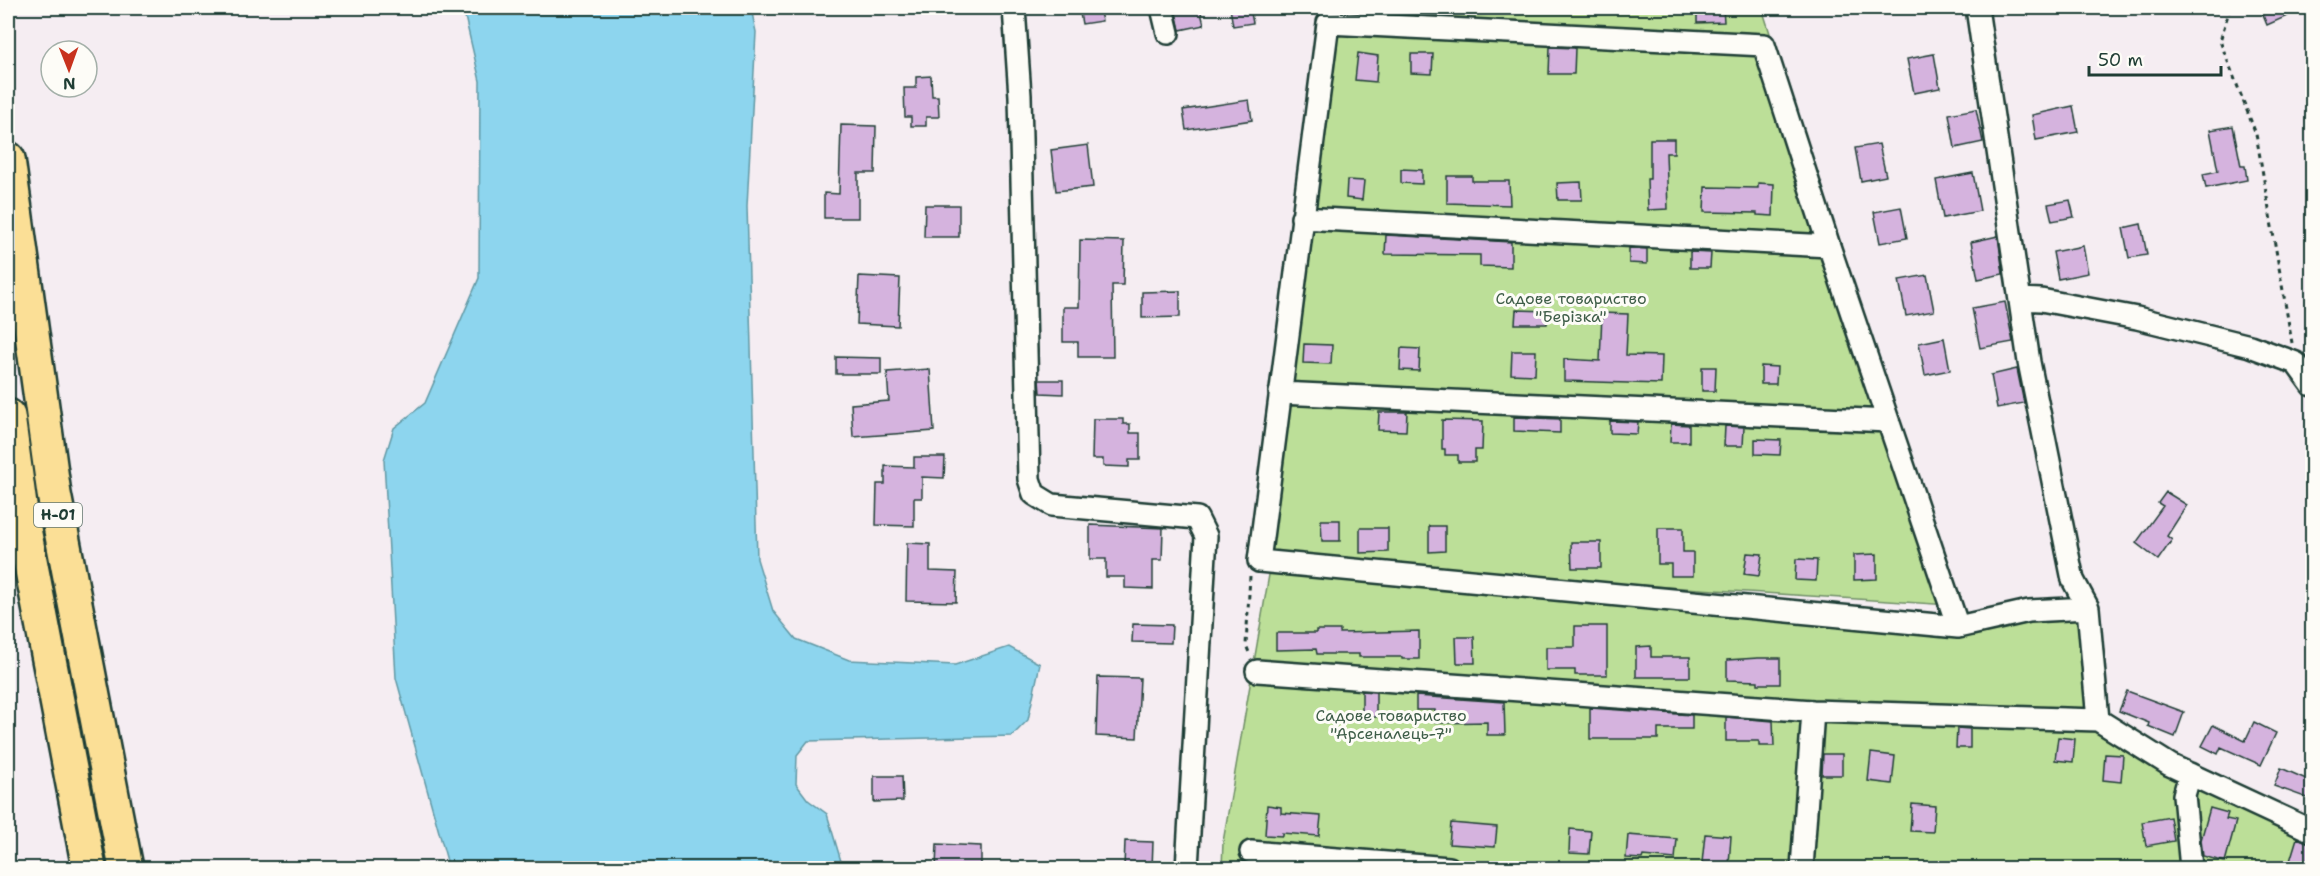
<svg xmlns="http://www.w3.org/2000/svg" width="2320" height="876" font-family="'Shantell Sans',sans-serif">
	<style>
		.green { fill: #bcdf98; stroke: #6e8e66; stroke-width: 1.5 }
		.water { fill: #8dd5ee; stroke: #6198a4; stroke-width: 1.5 }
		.building { fill: #d5b3de; stroke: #1f3d34; stroke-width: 1.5 }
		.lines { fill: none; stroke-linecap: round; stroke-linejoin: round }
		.minor-casing { stroke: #1f3d34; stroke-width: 26 }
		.primary-casing { stroke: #1f3d34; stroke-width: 38 }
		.path { stroke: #1f3d34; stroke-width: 3; stroke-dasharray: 4.5 4.5; stroke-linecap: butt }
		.minor { stroke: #fdfcf7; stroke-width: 21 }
		.primary { stroke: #fbdf96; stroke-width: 33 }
		.labels { text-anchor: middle; stroke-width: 6; stroke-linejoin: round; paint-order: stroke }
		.shield { fill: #fdfcf7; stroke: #62766e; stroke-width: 1.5 }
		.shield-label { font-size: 15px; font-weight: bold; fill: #1f3d34 }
		.park-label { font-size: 16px; fill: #3e5d48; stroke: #fdfcf7 }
	</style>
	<rect width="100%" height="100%" fill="#f5edf2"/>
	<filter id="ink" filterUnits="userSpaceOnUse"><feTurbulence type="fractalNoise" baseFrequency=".0167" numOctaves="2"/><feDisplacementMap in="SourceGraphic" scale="12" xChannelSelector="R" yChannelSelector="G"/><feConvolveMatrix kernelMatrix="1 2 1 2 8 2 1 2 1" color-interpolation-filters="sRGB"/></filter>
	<g filter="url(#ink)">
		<path class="green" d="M1339 8H1762L1950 605 1259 561Z
			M1270 569 1958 627 2088 608 2098 720 2312 829V868H1222L1223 842Z"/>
		<path class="water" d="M463 8H751L756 32 747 206 757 559 773 611 796 639 849 660 955 665 1009 647 1040 664 1028 720 1012 736 808 741 797 755 796 784 808 800 827 814 843 868H449L396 678 384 460 394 428 425 403 479 278 480 81Z"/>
		<path class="building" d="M1079 8H1099L1102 21 1082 24Z
			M1175 8H1200L1204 25 1180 30Z
			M1230 8H1250L1253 23 1233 26Z
			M1697 8H1723L1724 22 1697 23Z
			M2260 8H2305L2267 25Z
			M1550 47 1575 48 1574 74H1549Z
			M1358 53 1378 56 1376 82 1355 80Z
			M1411 54H1433L1432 74 1411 73Z
			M1934 54 1940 88 1914 93 1907 59Z
			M931 76 932 96H938L939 117H926V126H911V117H905L904 88H916V77Z
			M1249 100 1252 120 1186 130 1183 110Z
			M2073 106 2078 132 2036 140 2032 115Z
			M1976 109 1983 142 1955 148 1949 114Z
			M841 125 876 126 875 173H858V218H824V193L839 194Z
			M2233 126 2241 166H2245L2247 180 2206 188 2203 174 2218 171 2210 130Z
			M1650 139H1674V153H1666L1668 209 1648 210 1647 179H1650Z
			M1879 144 1886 176 1861 181 1855 148Z
			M1088 145 1093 187 1056 191 1051 150Z
			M1401 169 1422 170V184L1401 183Z
			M1973 173 1980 211 1943 218 1936 180Z
			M1447 176H1472V181H1509L1510 205 1447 203Z
			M1347 180 1364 181 1362 200 1346 198Z
			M1581 182 1582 200H1558L1557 183Z
			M1758 183 1774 184 1773 216 1757 215V213L1704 212 1705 187 1758 188Z
			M2070 200 2074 217 2052 221 2048 204Z
			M925 205H959V237H924Z
			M1901 207 1907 238 1880 243 1874 212Z
			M2141 224 2147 255 2129 258 2123 228Z
			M1386 235 1511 242V267L1480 266V255L1385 254Z
			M1998 236 2003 274 1978 279 1971 242Z
			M1080 240 1124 241 1123 285H1112L1113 357H1078V342H1063V307H1079Z
			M2083 246 2088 273 2058 279 2053 252Z
			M1629 248 1647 249V264L1629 263Z
			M1690 252 1711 253 1710 268H1690Z
			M1927 275 1934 311 1906 316 1899 280Z
			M859 276 900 278 898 326 857 324Z
			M1180 291V317L1142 318V292Z
			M2005 302 2013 342 1980 348 1972 308Z
			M1516 310 1548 311 1547 324H1515Z
			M1602 313 1628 314 1626 355 1662 356 1661 384 1564 381V359L1600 361Z
			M1944 338 1950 370 1925 375 1919 343Z
			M1304 344 1332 345 1331 364 1303 363Z
			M1401 348 1420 349 1419 371 1400 370Z
			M1512 351H1536L1535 375 1511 374Z
			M836 357 881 358V374H836Z
			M1761 366 1777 367 1776 384H1761Z
			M1702 367H1716L1715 391H1702Z
			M930 369 934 431 853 437 851 404 889 401 887 372Z
			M2017 369 2024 403 1997 408 1991 375Z
			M1039 380H1063V394L1040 393Z
			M1379 412H1407L1406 431 1378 430Z
			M1514 417 1560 419V433L1514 431Z
			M1093 419H1123V424H1130V433H1140V460H1129V467L1103 466V459H1092Z
			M1442 420 1483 421 1482 450H1475V462H1458V455H1445V449H1442Z
			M1610 421 1638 422 1637 434 1610 433Z
			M1671 424 1689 425V442H1670Z
			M1725 426 1744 427 1743 446H1724Z
			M1755 439 1781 440 1780 455 1755 454Z
			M914 457H945L944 478 922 477V498H914V526L876 525 877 484H885V466L914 467Z
			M2166 492 2187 505 2167 536 2172 540 2158 560 2136 543 2163 506 2158 503Z
			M1321 520H1340V541H1322Z
			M1090 525 1163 528 1162 560H1153V589L1125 588V577H1106V559H1090Z
			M1429 526H1445V551L1429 552Z
			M1360 528H1388V552L1360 553Z
			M1658 528H1683V552H1693V576H1671V564H1658Z
			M1571 542H1601V568H1572Z
			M907 543 930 544V571L957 572 956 602 906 601Z
			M1747 553 1762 554 1759 576 1744 574Z
			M1877 554V579L1854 580V555Z
			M1796 559 1817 560 1816 581 1795 580Z
			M1133 624 1172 625 1171 643 1132 642Z
			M1575 626H1607V675H1575V670H1546V647H1575Z
			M1316 630H1340V633L1419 631V659H1402V657H1359V654H1317L1316 649 1276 650V633H1316Z
			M1456 637H1474L1475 663H1457Z
			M1651 646V657H1690V677H1636V647Z
			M1758 658H1780V684H1758V681L1727 680V660Z
			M1098 677 1140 678 1137 738 1096 736Z
			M1362 691 1376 692V717L1362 718Z
			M2127 691 2184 712 2175 737 2148 726 2149 723 2119 711Z
			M1416 696 1504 702 1505 735H1487V722L1435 723V710H1416Z
			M1590 708 1692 715V729H1658V739H1590Z
			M1726 717 1773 721 1774 746H1759V741H1726Z
			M2254 722 2276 733 2261 765 2221 747 2218 754 2202 746 2213 725 2245 741Z
			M1957 728 1970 729V748H1956Z
			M2058 737 2075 739 2073 762 2055 760Z
			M1871 753 1895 756 1892 784 1868 781Z
			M1823 754H1842V775H1822Z
			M2105 754 2123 755 2121 782 2103 780Z
			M2281 768 2313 782V800L2274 786Z
			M874 776H902L903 801 874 802Z
			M1912 804 1935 806 1933 832 1910 831Z
			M1267 805 1281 807V813L1321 816 1319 836 1282 833V836L1265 835Z
			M2210 808 2228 813 2226 819 2236 821 2225 862 2203 856 2201 840Z
			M2170 817 2174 841 2146 846 2142 822Z
			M1451 823 1497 827 1495 847 1449 844Z
			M1570 829 1591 831 1589 854 1569 853Z
			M1705 834 1731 836 1729 865 1702 863Z
			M1628 835 1677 839 1675 859 1643 856 1642 859 1626 858Z
			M2297 838 2313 844V868L2290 861Z
			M1125 841 1153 842 1152 868 1124 867Z
			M937 844 981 846V867L936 868Z"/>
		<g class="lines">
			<g class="minor-casing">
				<path id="minor" d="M1014 8 1020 96 1029 479 1034 494 1052 505 1197 518 1206 536 1187 868
					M1162 8 1168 33
					M1977 8 2029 362 2073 580 2088 608
					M1302 218 1829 246
					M2020 299 2041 300 2137 318 2250 346 2296 363 2312 385
					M1280 393 1888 421
					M1958 627 1829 246 1764 45 1328 23 1259 561 1958 627 2029 611 2088 608 2098 720
					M1257 671 1813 711 2098 720 2170 765 2312 831
					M2190 774 2184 795 2191 868
					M1251 852 1449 868
					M1802 868 1813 711"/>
			</g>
			<g class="primary-casing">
				<path id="primary" d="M8 159 54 494 126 868
					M8 416 21 513 89 868"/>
			</g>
			<path class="path" d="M2230 8 2220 41 2256 134 2292 343
				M1250 576 1246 645 1250 655"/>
			<use href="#minor" class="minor"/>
			<use href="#primary" class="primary"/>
		</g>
	</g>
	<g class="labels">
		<rect class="shield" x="34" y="503" width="48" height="24" rx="4.5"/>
		<g class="shield-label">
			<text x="58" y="520">Н-01</text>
		</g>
		<g class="park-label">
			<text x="1571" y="304">Садове товариство<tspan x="1571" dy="18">"Берізка"</tspan></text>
			<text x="1391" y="721">Садове товариство<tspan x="1391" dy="18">"Арсеналець-7"</tspan></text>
		</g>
	</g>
	<rect width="2320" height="876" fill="none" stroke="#fdfcf7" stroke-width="30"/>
	<rect x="15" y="15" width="2290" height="846" fill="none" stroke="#1f3d34" stroke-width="2" filter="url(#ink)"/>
	<g transform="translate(69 69) rotate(179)"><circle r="28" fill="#fdfcf7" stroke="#a4b0a9" stroke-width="1.5"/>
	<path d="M0-4.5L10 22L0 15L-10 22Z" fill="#c8321e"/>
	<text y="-9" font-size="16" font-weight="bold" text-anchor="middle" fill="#1f3d34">N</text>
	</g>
	<path d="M2089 66v9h132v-9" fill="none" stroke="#1f3d34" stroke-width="3"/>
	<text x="2098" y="66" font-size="18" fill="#1f3d34" stroke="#fdfcf7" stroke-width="4.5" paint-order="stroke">50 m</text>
</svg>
